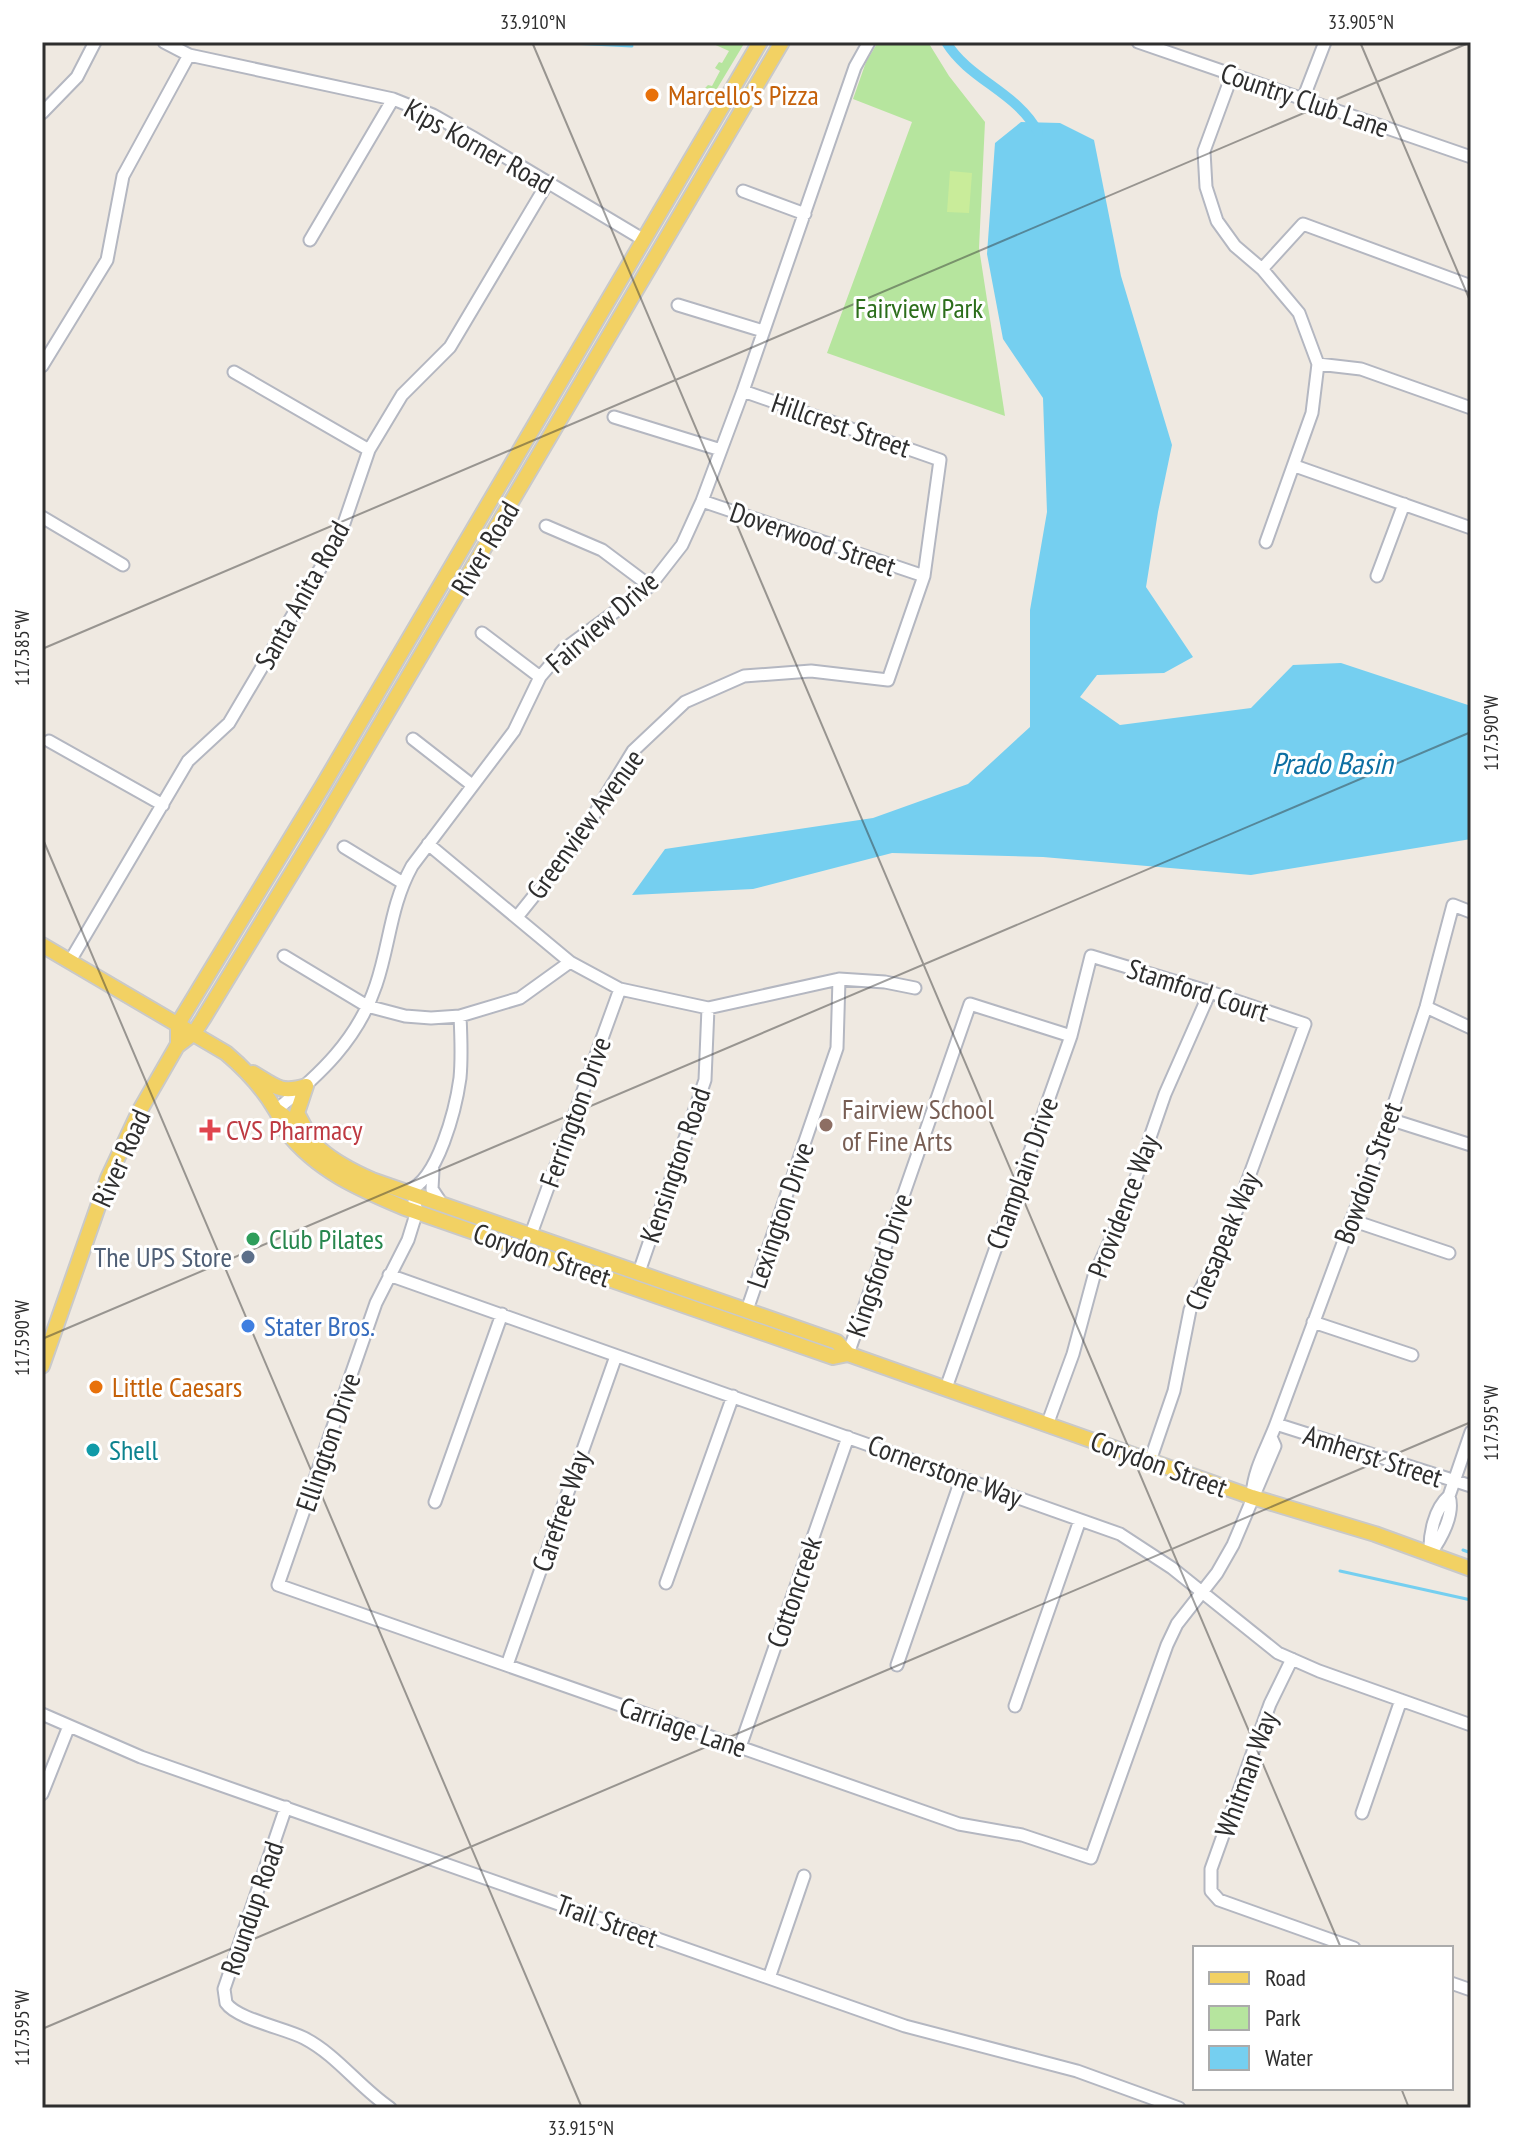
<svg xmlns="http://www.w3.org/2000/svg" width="1513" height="2150" font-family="'PT Sans Narrow',sans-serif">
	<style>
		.green { fill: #b6e59e }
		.pitch { fill: #c9ec9a }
		.water { fill: #75cff0 }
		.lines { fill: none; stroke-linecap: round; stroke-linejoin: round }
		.stream { stroke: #75cff0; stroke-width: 3 }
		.canal { stroke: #75cff0; stroke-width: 10 }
		.minor-casing { stroke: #b4b7c1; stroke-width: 15 }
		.major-casing { stroke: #c9c9c9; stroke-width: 18 }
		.minor { stroke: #fff; stroke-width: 11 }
		.major { stroke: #f2d163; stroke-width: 14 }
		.ticks { fill: none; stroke: #2e2e2e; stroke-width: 2; stroke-opacity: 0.45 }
		.food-dot { fill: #e8710a; stroke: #fff; stroke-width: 3 }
		.education-dot { fill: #8d6e63; stroke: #fff; stroke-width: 3 }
		.health-dot { fill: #e0444e; stroke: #fff; stroke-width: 3 }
		.leisure-dot { fill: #2e9e5b; stroke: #fff; stroke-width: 3 }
		.service-dot { fill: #5c6f8a; stroke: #fff; stroke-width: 3 }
		.shop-dot { fill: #3f7fe0; stroke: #fff; stroke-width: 3 }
		.culture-dot { fill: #0f9aa8; stroke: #fff; stroke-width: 3 }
		.labels { text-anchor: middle; stroke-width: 6; stroke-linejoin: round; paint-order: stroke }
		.food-label { font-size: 28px; fill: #c56008; stroke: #fff; text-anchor: start }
		.street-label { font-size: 28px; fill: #2e2e2e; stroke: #fff }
		.park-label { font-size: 28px; fill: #2c6e1b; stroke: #fff }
		.education-label { font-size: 28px; fill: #785e54; stroke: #fff; text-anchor: start }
		.health-label { font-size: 28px; fill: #be3a42; stroke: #fff; text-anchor: start }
		.leisure-label { font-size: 28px; fill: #27864d; stroke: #fff; text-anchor: start }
		.service-label { font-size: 28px; fill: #4e5e75; stroke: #fff; text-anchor: end }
		.shop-label { font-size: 28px; fill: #366cbe; stroke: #fff; text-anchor: start }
		.culture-label { font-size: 28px; fill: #0d838f; stroke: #fff; text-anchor: start }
		.water-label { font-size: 30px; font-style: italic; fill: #0d6fa3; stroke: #fff }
		.neatline { fill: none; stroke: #2e2e2e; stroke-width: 3 }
		.ticks-label { font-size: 20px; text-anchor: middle; fill: #2e2e2e }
	</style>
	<rect width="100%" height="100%" fill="#efe9e1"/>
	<path class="green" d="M709 42H745L715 92 705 88 708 85 712 86 720 71 715 68 719 62 722 63 729 51Z
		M878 42H928L949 76 985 122 979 248 1005 416 827 353 912 122 853 99 866 62Z"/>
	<path class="pitch" d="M950 171 972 173 969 213 947 212Z"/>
	<path class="water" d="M1021 122 1060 123 1094 140 1121 276 1172 445 1158 512 1146 587 1193 657 1164 673 1097 675 1080 697 1120 725 1251 708 1293 665 1341 663 1471 706V839L1251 875 1043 857 892 853 753 889 632 895 665 849 873 818 968 784 1030 727V610L1047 512 1043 398 1003 339 987 254 995 143Z"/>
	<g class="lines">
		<path class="stream" d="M550 42 632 46
			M1463 1550 1471 1553
			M1340 1571 1471 1600"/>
		<path class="canal" d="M946 42C969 80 1017 92 1038 132"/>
		<g class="minor-casing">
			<path id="minor" d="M164 42 189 55 393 99 433 115 472 137 644 240
				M1138 42 1471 157
				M1232 75 1204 151 1206 187 1217 221 1235 246 1262 269 1299 313 1318 364 1312 413 1266 542
				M1303 99 1325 42
				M42 113 77 77 95 42
				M743 191 805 214
				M310 240 393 99
				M1262 269 1303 224 1471 286
				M678 305 763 331
				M1318 364 1361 369 1471 408
				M42 366 107 260 123 176 189 55
				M234 372 369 450
				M614 417 721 450
				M1295 466 1471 528
				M702 501 924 576
				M42 517 123 565
				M546 526 602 550 650 586
				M1377 576 1404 504
				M482 633 540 677
				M413 739 472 785
				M49 741 163 805
				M428 844 570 962 620 989 708 1008 839 979 885 982 915 988
				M344 847 403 883
				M517 917 578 841 633 751 685 702 744 676 811 671 888 680 924 576 940 460 743 391
				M284 956 367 1006 405 1016 431 1018 460 1016 520 998 570 962
				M70 961 188 761 229 723 340 535 369 450 402 395 450 347 548 182
				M1426 1007 1471 1028
				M460 1016C461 1036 462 1057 460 1078 456 1107 438 1182 407 1191L413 1197 417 1211 408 1240 376 1303 278 1585 959 1824 1022 1835 1091 1858 1167 1645 1177 1624 1217 1573 1233 1545 1275 1446 1271 1437
				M276 1110C320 1075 358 1039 376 985 390 944 390 906 412 866L514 731 540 677 563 650 650 586 682 545 702 501 743 391 855 67 869 42
				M1389 1119 1471 1145
				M433 1170 432 1189 442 1204
				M1351 1220 1449 1253
				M531 1234 620 989
				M639 1272 705 1080 708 1008
				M389 1275 1120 1534 1172 1568 1278 1653 1319 1671 1471 1725
				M747 1310 837 1048 839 979
				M1313 1322 1412 1355
				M848 1354 970 1004 1071 1036
				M946 1388 1071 1036 1091 956 1210 992 1305 1024 1225 1242 1190 1310 1174 1391 1150 1461
				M1276 1424 1471 1486
				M1047 1425 1073 1354 1094 1276 1128 1201 1165 1094 1210 992
				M1252 1495C1254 1468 1267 1448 1276 1424L1389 1119 1426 1007 1453 905 1471 912
				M435 1502 502 1314
				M1430 1554C1429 1535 1434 1509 1449 1496L1471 1432
				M1430 1554C1441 1539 1455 1514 1449 1496
				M666 1583 733 1396
				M1292 1659 1270 1704 1211 1869V1891L1219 1900 1354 1948
				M507 1665 616 1356
				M897 1665 962 1477
				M1015 1706 1080 1520
				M42 1714 141 1757 905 2026 1077 2071 1179 2108
				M740 1747 848 1437
				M42 1794 69 1726
				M286 1807 224 1989 226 2003C237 2019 284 2028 304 2038 337 2055 359 2087 390 2108
				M1362 1813 1401 1700
				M769 1978 804 1876
				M1451 1983 1471 1990"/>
		</g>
		<g class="major-casing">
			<path id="major" d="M42 945 226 1053C245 1069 262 1087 275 1109 280 1116 281 1124 286 1131 317 1171 360 1189 405 1208L833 1357 848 1354
				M178 1045V1024L322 787 760 42
				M253 1073C275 1086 280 1094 306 1086
				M276 1110C294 1122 305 1136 321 1150 336 1163 354 1172 372 1180L837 1342 848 1354 1252 1497 1375 1534 1471 1569
				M305 1128 297 1113 306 1086
				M42 1366 108 1178 139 1112 177 1046 194 1033 203 1019 318 830 782 42"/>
		</g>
		<use href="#minor" class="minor"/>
		<use href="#major" class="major"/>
	</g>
	<path class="ticks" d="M532 42 1341 1948M1360 42 1471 303M42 649 1471 42M42 837 582 2108M42 1339 1471 732M42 2029 1471 1422M1401 2088 1409 2108"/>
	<g class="food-dot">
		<circle cx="652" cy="95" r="8"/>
		<circle cx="96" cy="1387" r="8"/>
	</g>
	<circle class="education-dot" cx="826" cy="1125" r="8"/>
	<path class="health-dot" d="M206 1118h8v8h8v8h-8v8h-8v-8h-8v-8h8z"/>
	<circle class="leisure-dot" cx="253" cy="1239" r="8"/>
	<circle class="service-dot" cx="248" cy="1257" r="8"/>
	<circle class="shop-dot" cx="248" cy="1326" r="8"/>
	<circle class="culture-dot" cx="93" cy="1450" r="8"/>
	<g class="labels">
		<g class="food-label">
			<text x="668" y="105">Marcello's Pizza</text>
			<text x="112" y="1397">Little Caesars</text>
		</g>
		<g class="street-label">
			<text transform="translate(1305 100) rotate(19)" y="10">Country Club Lane</text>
			<text transform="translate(479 146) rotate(29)" y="10">Kips Korner Road</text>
			<text transform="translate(841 425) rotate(19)" y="10">Hillcrest Street</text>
			<text transform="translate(813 539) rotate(19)" y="10">Doverwood Street</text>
			<text transform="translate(485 548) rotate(-59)" y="10">River Road</text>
			<text transform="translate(302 595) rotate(-61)" y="10">Santa Anita Road</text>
			<text transform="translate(602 622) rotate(-41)" y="10">Fairview Drive</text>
			<text transform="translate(585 824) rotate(-54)" y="10">Greenview Avenue</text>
			<text transform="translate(1198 990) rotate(18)" y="10">Stamford Court</text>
			<text transform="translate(575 1112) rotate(-70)" y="10">Ferrington Drive</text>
			<text transform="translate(121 1158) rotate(-66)" y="10">River Road</text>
			<text transform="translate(675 1165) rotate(-71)" y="10">Kensington Road</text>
			<text transform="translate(1022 1173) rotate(-70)" y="10">Champlain Drive</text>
			<text transform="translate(1368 1173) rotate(-70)" y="10">Bowdoin Street</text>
			<text transform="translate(1123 1206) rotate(-69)" y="10">Providence Way</text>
			<text transform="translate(780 1215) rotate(-71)" y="10">Lexington Drive</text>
			<text transform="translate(1222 1241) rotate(-67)" y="10">Chesapeak Way</text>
			<text transform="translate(542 1255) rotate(19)" y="10">Corydon Street</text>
			<text transform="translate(879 1265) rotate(-71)" y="10">Kingsford Drive</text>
			<text transform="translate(328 1442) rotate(-71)" y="10">Ellington Drive</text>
			<text transform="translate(1373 1456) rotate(18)" y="10">Amherst Street</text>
			<text transform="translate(1159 1464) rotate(20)" y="10">Corydon Street</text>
			<text transform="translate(945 1471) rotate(20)" y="10">Cornerstone Way</text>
			<text transform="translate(561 1511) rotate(-71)" y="10">Carefree Way</text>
			<text transform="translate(794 1592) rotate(-71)" y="10">Cottoncreek</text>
			<text transform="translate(683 1727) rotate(19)" y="10">Carriage Lane</text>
			<text transform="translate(1246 1774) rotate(-70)" y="10">Whitman Way</text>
			<text transform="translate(252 1908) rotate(-71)" y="10">Roundup Road</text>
			<text transform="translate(607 1921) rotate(20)" y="10">Trail Street</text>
		</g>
		<g class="park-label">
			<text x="919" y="318">Fairview Park</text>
		</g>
		<g class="education-label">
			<text x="842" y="1119">Fairview School<tspan x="842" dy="32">of Fine Arts</tspan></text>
		</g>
		<g class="health-label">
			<text x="226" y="1140">CVS Pharmacy</text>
		</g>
		<g class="leisure-label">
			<text x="269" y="1249">Club Pilates</text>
		</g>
		<g class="service-label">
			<text x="232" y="1267">The UPS Store</text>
		</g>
		<g class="shop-label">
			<text x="264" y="1336">Stater Bros.</text>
		</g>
		<g class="culture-label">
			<text x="109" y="1460">Shell</text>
		</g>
		<g class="water-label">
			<text x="1332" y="774">Prado Basin</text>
		</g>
	</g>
	<rect width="1513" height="2150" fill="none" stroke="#ffffff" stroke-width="88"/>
	<rect x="1193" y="1946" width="260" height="144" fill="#ffffff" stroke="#ababab" stroke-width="2"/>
	<rect x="1209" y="1972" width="40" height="12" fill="#f2d163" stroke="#ababab" stroke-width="2"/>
	<text x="1265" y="1986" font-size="24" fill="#2e2e2e">Road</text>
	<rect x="1209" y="2006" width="40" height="24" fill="#b6e59e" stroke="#ababab" stroke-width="2"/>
	<text x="1265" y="2026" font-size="24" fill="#2e2e2e">Park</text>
	<rect x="1209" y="2046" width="40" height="24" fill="#75cff0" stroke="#ababab" stroke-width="2"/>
	<text x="1265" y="2066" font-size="24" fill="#2e2e2e">Water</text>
	<rect x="44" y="44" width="1425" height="2062" class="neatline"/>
	<g class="ticks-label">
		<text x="533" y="29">33.910°N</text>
		<text x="1361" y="29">33.905°N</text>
		<text transform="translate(22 648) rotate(-90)" y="7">117.585°W</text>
		<text transform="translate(1491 733) rotate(-90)" y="7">117.590°W</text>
		<text transform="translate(22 1338) rotate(-90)" y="7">117.590°W</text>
		<text transform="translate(1491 1423) rotate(-90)" y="7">117.595°W</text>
		<text transform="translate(22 2028) rotate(-90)" y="7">117.595°W</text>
		<text x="581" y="2135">33.915°N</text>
	</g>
</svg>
